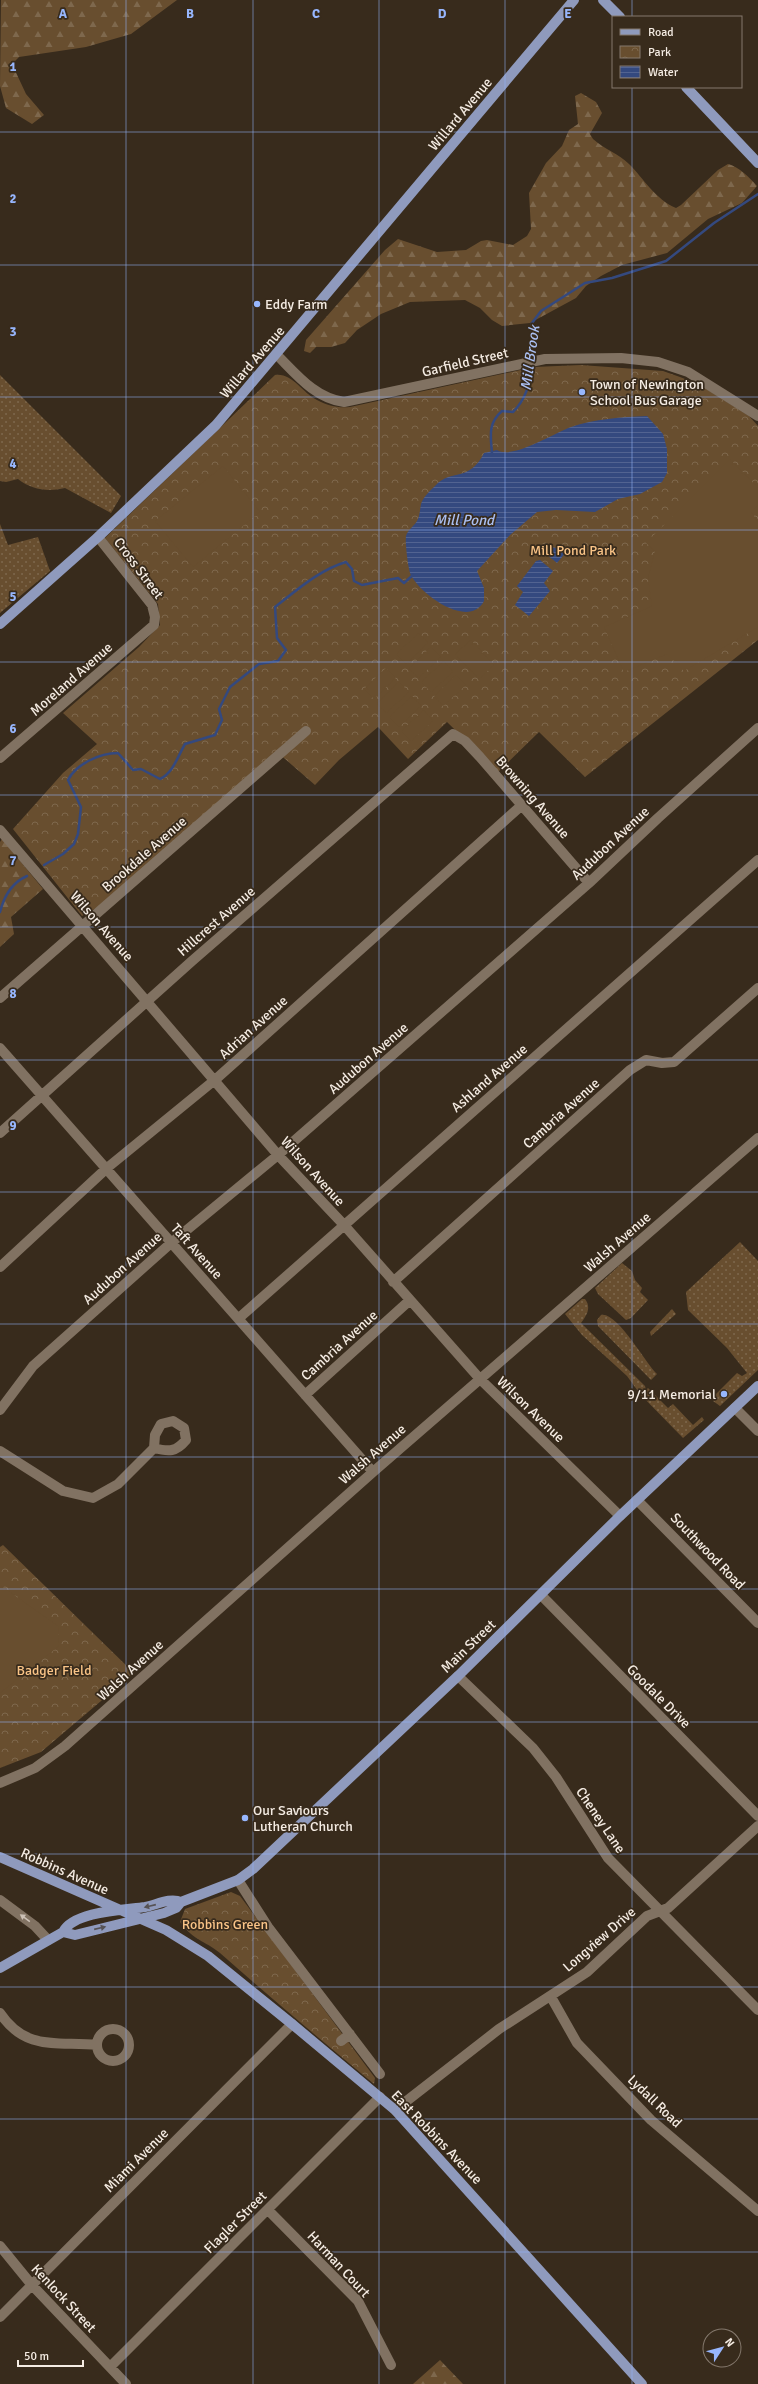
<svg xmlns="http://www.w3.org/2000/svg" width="758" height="2384" font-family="Signika,sans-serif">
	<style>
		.grass { fill: url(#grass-dots) }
		.forest { fill: url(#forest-firs) }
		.park { fill: url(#park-crowns) }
		.pitch { fill: #684e2f }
		.water { fill: url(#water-rules) }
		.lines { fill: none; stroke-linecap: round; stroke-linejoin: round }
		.stream { stroke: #34497f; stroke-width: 2.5 }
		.minor { stroke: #817262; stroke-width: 10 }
		.major { stroke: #8f9abd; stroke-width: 10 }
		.oneway { fill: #565254 }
		.oneway2 { fill: #ccc1b6 }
		.grid { fill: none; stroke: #97b6fd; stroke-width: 1; stroke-opacity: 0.55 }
		.poi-dot { fill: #97b6fd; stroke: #382b1c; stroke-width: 1.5 }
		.labels { text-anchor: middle; stroke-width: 3.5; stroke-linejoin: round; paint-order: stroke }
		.street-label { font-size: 14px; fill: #f5ece3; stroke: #382b1c }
		.poi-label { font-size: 14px; fill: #f5ece3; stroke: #382b1c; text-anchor: start }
		.park-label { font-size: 14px; fill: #fac487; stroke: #382b1c }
		.water-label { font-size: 15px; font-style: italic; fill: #aabff1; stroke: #382b1c }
		.grid-label { font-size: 13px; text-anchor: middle; font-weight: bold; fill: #97b6fd; stroke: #382b1c; stroke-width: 3.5; stroke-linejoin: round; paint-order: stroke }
	</style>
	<defs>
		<pattern id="grass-dots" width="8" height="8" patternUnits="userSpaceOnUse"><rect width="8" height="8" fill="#684e2f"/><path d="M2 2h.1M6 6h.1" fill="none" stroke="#7e684d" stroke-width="1.8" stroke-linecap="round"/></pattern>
		<pattern id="forest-firs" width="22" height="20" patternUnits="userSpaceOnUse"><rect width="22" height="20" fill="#684e2f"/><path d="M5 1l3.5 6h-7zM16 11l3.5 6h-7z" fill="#7e684d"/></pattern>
		<pattern id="park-crowns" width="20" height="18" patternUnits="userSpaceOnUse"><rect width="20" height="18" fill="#684e2f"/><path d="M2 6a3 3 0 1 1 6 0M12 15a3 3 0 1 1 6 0" fill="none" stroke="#7e684d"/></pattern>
		<pattern id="water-rules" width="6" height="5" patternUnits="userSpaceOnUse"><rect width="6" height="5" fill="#34497f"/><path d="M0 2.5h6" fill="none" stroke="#526391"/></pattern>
	</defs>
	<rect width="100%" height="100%" fill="#382b1c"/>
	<path class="grass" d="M0 375 121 496 111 513 65 488C48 492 32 490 18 479L6 482 0 481Z
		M0 524 8 545 38 537 50 571 0 613Z
		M740 1242 758 1261V1370L720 1406 713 1401 714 1396 737 1373 742 1376 747 1373 727 1348 688 1310 686 1292Z
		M622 1263 632 1271 635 1280 642 1288 640 1292 648 1300 631 1318 626 1320 598 1294 595 1288Z
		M582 1299H585C592 1308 586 1316 581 1323L645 1386 646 1390 648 1388 668 1408 673 1404 693 1425 702 1417 704 1420 683 1438 640 1394 627 1376 582 1335 565 1314Z
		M672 1309 676 1314 651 1336 650 1332Z
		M601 1315C617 1311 646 1364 657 1374L651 1380 598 1326 597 1320Z"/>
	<path class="forest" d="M1 0H177L131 34 86 47 19 57 12 64 26 94 44 115 32 124 6 108 0 86Z
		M581 93 596 102 602 113 590 134 593 139C604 149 619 154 629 164 644 179 655 199 676 208L681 205 718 170 728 164C738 166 750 178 757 186L742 203 708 219 667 253 622 265 601 276 586 286 576 298 530 323 502 326 492 320 480 308 465 300 410 302 381 314 357 330 345 343 331 347H316L310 353 304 351 306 340 385 250 398 239 437 252 466 250 481 241 487 240 513 245 527 236 531 229 529 193 546 163 562 146 569 130 578 124 575 96Z
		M2 839 43 889 11 917 14 934 0 947V842Z
		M440 2360 463 2384H413Z"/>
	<path class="park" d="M581 365 663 371 680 377 700 385 749 416 758 426V640L585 777 539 732 498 772 447 722 408 759 378 727 339 760 315 785 277 752 98 907 82 916 13 829 63 773 97 744 63 713 139 647 160 625 158 604 105 538 275 375C293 373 302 393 317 400 328 406 338 408 350 407L534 367Z
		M3 1545 134 1673 41 1752 0 1768V1547Z
		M231 1892 240 1896 375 2078 374 2084C322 2041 271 1998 220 1953 204 1940 194 1941 180 1922L185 1909Z"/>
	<path class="pitch" d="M730 459 758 488V505L751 512 758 522V627L684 671 667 654 624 672 604 627 652 606 648 578 655 551 646 543Z
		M223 466 260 512 193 567 155 521Z
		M419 633 428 643 406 664 396 654Z
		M471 640 494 665 479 679 455 654Z
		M431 647 441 657 418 678 409 668Z
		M444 661 453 672 431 692 421 682Z
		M386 668 396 678 374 699 364 689Z
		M456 675 466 685 443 706 434 696Z
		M399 682 409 692 386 713 377 703Z
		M412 696 421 706 399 727 389 717Z
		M424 710 433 721 411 741 401 731Z
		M0 1585 58 1626 59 1646 0 1693Z"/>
	<path class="water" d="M647 416 663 434 667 449V473L662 482 640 494 618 499 595 512 556 510 537 512 510 535 477 571 484 588V601C469 630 420 594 411 575 408 569 405 542 406 536 408 529 415 526 418 519 420 514 420 509 421 504 423 497 431 490 436 485 451 469 470 482 484 453L497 450C512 460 554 433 571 427 594 419 622 417 647 416Z
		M552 547 567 551 557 563 546 554 549 548Z
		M540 560 553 571 544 583 550 591 529 616 515 605 523 592 517 586 536 561Z"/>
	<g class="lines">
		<path class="stream" d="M531 359 532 323 541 311 585 283 612 278 666 261 714 223 758 194
			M492 454C491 437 487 424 502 411L513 412C526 399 531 383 531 364
			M44 865 63 854 74 844 78 834 81 807 68 780C76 764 100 753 118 753L133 770 141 769 160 779C173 773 178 756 185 744L215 735 222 720 219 709 230 687 259 664 278 661 286 650 277 638 275 607C297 590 319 570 346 562L352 569 354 581 362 585 398 578 404 583 413 575
			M0 912C4 896 11 883 27 876"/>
		<path class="minor" d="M277 355C297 375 315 398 344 402L545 359 621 358 658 362 688 372 758 416
			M0 758 154 625 155 617 152 605 98 537
			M0 830 278 1155 344 1225 480 1379 620 1516
			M0 998 306 731
			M0 1048 373 1472
			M0 1133 192 961 453 734 465 741 480 757 589 883
			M0 1267 107 1168 216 1079 522 805
			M393 1282 630 1070 646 1060 662 1063 674 1062 758 988
			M239 1318 758 860
			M305 1395 409 1301
			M735 1408 758 1431
			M0 1410 33 1366 171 1243 278 1155 589 883 658 818 758 728
			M0 1451 63 1491 93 1498 118 1484 154 1448 155 1435 161 1424 173 1421 184 1428 186 1440C176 1452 169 1452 154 1448
			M637 1500 758 1623
			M541 1595 758 1816
			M458 1676 533 1748 556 1777 608 1858 758 2010
			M0 1783 35 1768 65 1746 373 1472 758 1138
			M238 1880 268 1927 380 2074
			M0 1900 35 1926 48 1940
			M551 1997 577 2043 651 2120 758 2211
			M0 2013C26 2052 58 2041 97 2045
			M97 2045a16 16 0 1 1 32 0a16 16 0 1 1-32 0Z
			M341 2041 350 2034
			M395 2110 499 2029 587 1972 647 1916 668 1908 758 1826
			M268 2210 358 2301 391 2365
			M0 2246 31 2284 126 2384
			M0 2317 292 2024
			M110 2367 380 2097"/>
		<path class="major" d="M603 0 620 17
			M686 87 758 163
			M0 624 98 537 216 425 574 0
			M0 1857 166 1930 208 1956 292 2024 395 2110 642 2384
			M181 1902 238 1880 253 1869 458 1676 620 1516 758 1386
			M63 1932 75 1935 164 1913 176 1908 181 1902
			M63 1932C74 1911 125 1910 145 1907 156 1905 170 1897 181 1902
			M0 1968 63 1932"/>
	</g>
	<defs><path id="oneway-solid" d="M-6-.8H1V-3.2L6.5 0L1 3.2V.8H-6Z"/></defs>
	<g class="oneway">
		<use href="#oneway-solid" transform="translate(150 1906) rotate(167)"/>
		<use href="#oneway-solid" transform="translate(100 1928) rotate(-13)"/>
	</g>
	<use class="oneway2" href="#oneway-solid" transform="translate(25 1918) rotate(-144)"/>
	<path class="grid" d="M126 0V2384M253 0V2384M379 0V2384M505 0V2384M632 0V17M632 87V2384M0 132H758M0 265H758M0 397H758M0 530H758M0 662H758M0 795H758M0 927H758M0 1060H758M0 1192H758M0 1324H758M0 1457H758M0 1589H758M0 1722H758M0 1854H758M0 1987H758M0 2119H758M0 2252H758"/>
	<g class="poi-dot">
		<circle cx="257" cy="304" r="4"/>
		<circle cx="582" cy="392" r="4"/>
		<circle cx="724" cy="1394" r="4"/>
		<circle cx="245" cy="1818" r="4"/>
	</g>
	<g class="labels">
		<g class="street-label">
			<text transform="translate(460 114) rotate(-50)" y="5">Willard Avenue</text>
			<text transform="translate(252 362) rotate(-49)" y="5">Willard Avenue</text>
			<text transform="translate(465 362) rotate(-13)" y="5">Garfield Street</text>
			<text transform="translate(139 568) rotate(53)" y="5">Cross Street</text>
			<text transform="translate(71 679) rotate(-41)" y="5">Moreland Avenue</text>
			<text transform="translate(533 797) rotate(49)" y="5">Browning Avenue</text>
			<text transform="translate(610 843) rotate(-43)" y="5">Audubon Avenue</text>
			<text transform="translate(144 854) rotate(-41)" y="5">Brookdale Avenue</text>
			<text transform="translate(216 921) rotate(-41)" y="5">Hillcrest Avenue</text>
			<text transform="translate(102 926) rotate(49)" y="5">Wilson Avenue</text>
			<text transform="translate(253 1027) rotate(-42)" y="5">Adrian Avenue</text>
			<text transform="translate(368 1058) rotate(-41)" y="5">Audubon Avenue</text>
			<text transform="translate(489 1078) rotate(-41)" y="5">Ashland Avenue</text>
			<text transform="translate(561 1113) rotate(-42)" y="5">Cambria Avenue</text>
			<text transform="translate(313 1171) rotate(48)" y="5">Wilson Avenue</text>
			<text transform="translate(617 1242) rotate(-41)" y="5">Walsh Avenue</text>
			<text transform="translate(197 1251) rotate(48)" y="5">Taft Avenue</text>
			<text transform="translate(122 1268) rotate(-42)" y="5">Audubon Avenue</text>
			<text transform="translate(339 1345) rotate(-42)" y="5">Cambria Avenue</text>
			<text transform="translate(531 1409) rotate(44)" y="5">Wilson Avenue</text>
			<text transform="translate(372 1454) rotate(-41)" y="5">Walsh Avenue</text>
			<text transform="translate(708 1551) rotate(46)" y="5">Southwood Road</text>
			<text transform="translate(468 1646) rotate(-44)" y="5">Main Street</text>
			<text transform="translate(130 1670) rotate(-42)" y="5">Walsh Avenue</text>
			<text transform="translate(659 1696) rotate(45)" y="5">Goodale Drive</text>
			<text transform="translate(601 1820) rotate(56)" y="5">Cheney Lane</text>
			<text transform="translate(65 1871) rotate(24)" y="5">Robbins Avenue</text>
			<text transform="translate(599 1939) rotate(-41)" y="5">Longview Drive</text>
			<text transform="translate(655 2101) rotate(44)" y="5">Lydall Road</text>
			<text transform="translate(437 2137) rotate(46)" y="5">East Robbins Avenue</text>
			<text transform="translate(136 2160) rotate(-45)" y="5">Miami Avenue</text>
			<text transform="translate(235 2222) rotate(-45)" y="5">Flagler Street</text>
			<text transform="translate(339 2264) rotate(47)" y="5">Harman Court</text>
			<text transform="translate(64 2298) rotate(47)" y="5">Kenlock Street</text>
		</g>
		<g class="poi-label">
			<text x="265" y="309">Eddy Farm</text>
			<text x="590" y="389">Town of Newington<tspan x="590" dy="16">School Bus Garage</tspan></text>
			<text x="716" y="1399" text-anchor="end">9/11 Memorial</text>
			<text x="253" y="1815">Our Saviours<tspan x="253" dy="16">Lutheran Church</tspan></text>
		</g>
		<g class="park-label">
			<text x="573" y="555">Mill Pond Park</text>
			<text x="54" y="1675">Badger Field</text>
			<text x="225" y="1929">Robbins Green</text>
		</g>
		<g class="water-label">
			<text transform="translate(530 358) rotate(-82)" y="5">Mill Brook</text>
			<text x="464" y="525">Mill Pond</text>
		</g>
	</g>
	<g class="grid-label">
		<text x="63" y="18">A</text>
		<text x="190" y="18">B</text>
		<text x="316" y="18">C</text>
		<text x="442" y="18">D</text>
		<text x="568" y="18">E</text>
		<text x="13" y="71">1</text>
		<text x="13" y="203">2</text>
		<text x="13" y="336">3</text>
		<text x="13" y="468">4</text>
		<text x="13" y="601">5</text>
		<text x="13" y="733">6</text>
		<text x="13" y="865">7</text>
		<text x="13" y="998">8</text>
		<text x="13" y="1130">9</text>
	</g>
	<rect x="612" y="16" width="130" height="72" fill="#382b1c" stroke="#84786c"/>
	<rect x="620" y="29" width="20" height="6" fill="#8f9abd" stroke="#84786c"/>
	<text x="648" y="36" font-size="12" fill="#f5ece3">Road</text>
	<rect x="620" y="46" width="20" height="12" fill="url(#park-crowns)" stroke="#84786c"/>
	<text x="648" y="56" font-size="12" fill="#f5ece3">Park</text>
	<rect x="620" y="66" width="20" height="12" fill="url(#water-rules)" stroke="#84786c"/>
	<text x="648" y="76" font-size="12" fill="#f5ece3">Water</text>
	<g transform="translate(722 2348) rotate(54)"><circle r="19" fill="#382b1c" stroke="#84786c"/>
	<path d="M0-3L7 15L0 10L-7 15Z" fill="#97b6fd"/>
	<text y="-6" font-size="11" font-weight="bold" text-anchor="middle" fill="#f5ece3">N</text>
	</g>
	<path d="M18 2360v6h65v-6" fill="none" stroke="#f5ece3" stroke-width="2"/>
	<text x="24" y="2360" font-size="12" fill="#f5ece3" stroke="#382b1c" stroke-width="3" paint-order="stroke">50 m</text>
</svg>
